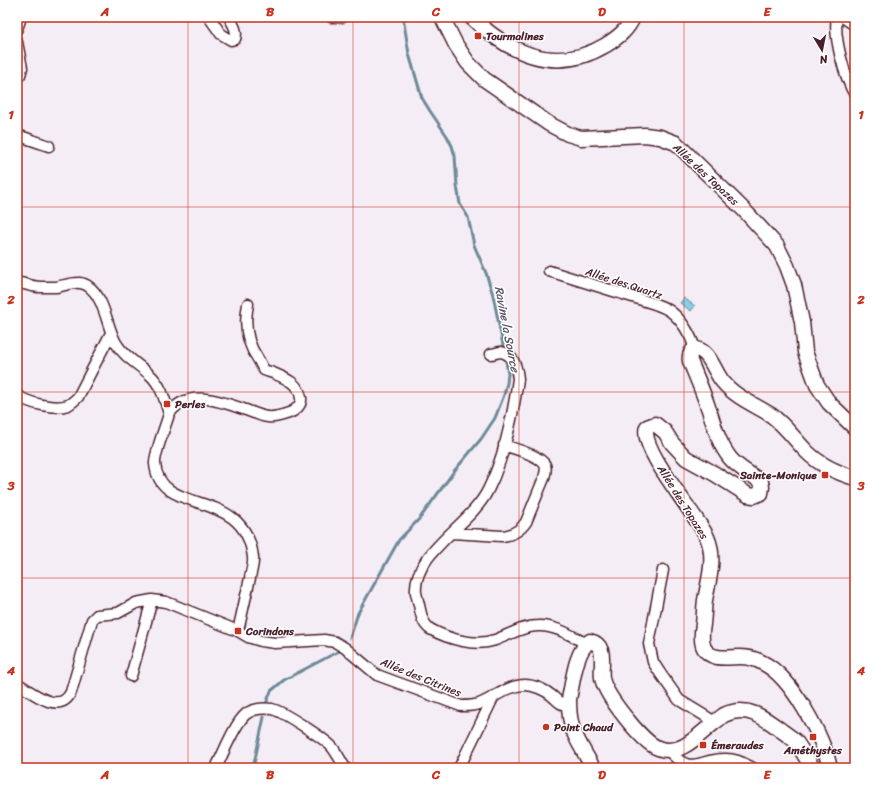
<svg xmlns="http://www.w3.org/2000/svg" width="872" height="785" font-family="Sriracha,sans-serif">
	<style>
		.water { fill: #83d1e1; stroke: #6c8a98 }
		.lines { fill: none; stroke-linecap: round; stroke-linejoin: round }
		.stream { stroke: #6c8a98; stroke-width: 3 }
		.minor-casing { stroke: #4a1f2b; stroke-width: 13 }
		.secondary-casing { stroke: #4a1f2b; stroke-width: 17 }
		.minor { stroke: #fff; stroke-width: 10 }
		.secondary { stroke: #fff; stroke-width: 14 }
		.grid { fill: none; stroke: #c8321e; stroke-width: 1; stroke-opacity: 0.55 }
		.poi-dot { fill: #c8321e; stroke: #fff; stroke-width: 1.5 }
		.labels { text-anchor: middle; stroke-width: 3; stroke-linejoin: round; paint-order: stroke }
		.poi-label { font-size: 11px; font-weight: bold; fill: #4a1f2b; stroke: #fff; text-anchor: start }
		.street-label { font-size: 11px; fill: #4a1f2b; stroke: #fff }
		.water-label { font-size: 12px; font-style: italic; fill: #5b5462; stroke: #fff }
		.neatline { fill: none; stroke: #c8321e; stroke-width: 1.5 }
		.grid-label { font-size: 13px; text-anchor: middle; font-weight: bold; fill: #c8321e }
	</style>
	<rect width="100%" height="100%" fill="#f5edf6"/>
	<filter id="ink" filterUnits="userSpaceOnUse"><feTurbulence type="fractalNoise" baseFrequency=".025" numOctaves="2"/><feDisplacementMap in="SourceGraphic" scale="8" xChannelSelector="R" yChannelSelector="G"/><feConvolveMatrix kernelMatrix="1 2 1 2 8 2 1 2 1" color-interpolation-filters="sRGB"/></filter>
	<g filter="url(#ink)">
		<path class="water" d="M684 298 695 306 691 311 680 303Z"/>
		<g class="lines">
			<path class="stream" d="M403 17 409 54 422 98 430 111 447 136 452 146 455 156 457 186 460 204 468 217 474 245 486 273 493 295 504 350
				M350 638 358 613 399 540 420 518 455 470 481 439 495 418 504 395 507 383 508 374 505 355
				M267 701 271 691 284 680 343 649
				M253 768 264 717"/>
			<g class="minor-casing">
				<path id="minor" d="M209 17 221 34 231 40 235 39C238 31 233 24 229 17
					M331 17H343
					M837 17C833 37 845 78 855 95
					M17 29 21 17
					M17 42 22 68 20 75 17 77
					M17 135 49 146
					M549 271 655 304C660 306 666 308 670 311 682 320 691 335 695 349
					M17 282C25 284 33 287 41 287 46 287 51 287 56 287 63 286 73 282 80 283 82 283 87 285 88 286 105 298 106 325 116 343 124 357 138 364 149 374 161 384 165 400 169 414
					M491 354C494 354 498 352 501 352 514 354 517 368 518 379 513 415 504 458 488 490 471 525 412 553 416 593 417 597 418 601 419 605 421 614 422 623 430 629 448 639 475 647 495 640 509 635 523 626 538 626 555 625 572 636 587 644
					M17 395C27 403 55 410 68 405 72 403 75 400 78 397L111 333
					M452 533 502 536C512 535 520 531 526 522L544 478C545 474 547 469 545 465 540 455 514 449 504 445
					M663 570 649 644 653 662 660 673 679 700 715 722
					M238 631C242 613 246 595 250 578 251 571 254 563 253 557 244 485 160 518 155 464 154 454 166 425 169 414 189 385 228 404 254 413 258 414 263 417 268 417 275 418 283 415 289 413 295 411 302 405 301 398 299 383 285 378 273 373 270 372 266 371 264 370 262 367 260 362 258 359 246 342 244 324 248 304
					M131 676 152 600
					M17 683C31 692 60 716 71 692L92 620 97 615 118 613 136 603 152 600 166 602 238 631 248 637 261 641 275 643 324 640 335 642 345 648 377 675 461 706C467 706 473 706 479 704 495 698 508 685 525 685 534 685 545 690 551 695 559 701 558 704 569 706
					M669 751C692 776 697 760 723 759 735 758 743 763 753 768
					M216 768C223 754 235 723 246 714 254 708 263 708 272 709 282 711 325 739 332 747 337 753 341 761 345 768
					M459 768 494 696"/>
			</g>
			<g class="secondary-casing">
				<path id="secondary" d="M442 17 456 45 468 63 484 79 549 124 568 134 581 138 645 135 660 137 676 143 744 210 777 246 787 266 794 285 802 322 805 352 817 385 829 403 855 428
					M471 17C510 54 556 75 606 45 617 38 628 30 633 17
					M846 17 855 23
					M593 768C586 754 573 736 571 722 569 714 569 707 569 699 573 682 575 651 590 641 608 645 600 665 602 678 605 695 642 742 658 748 681 757 698 735 715 722 718 720 721 717 724 715 747 704 765 718 782 731 787 735 793 738 796 742 802 750 807 760 813 768
					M830 768C823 737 792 677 763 663 756 659 748 657 740 657 728 657 711 661 704 648 701 642 702 630 703 624 704 616 704 607 705 600 709 579 716 557 707 537 697 515 638 448 647 427L655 424 665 432 672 443 686 458 715 474 748 495 754 496 761 493 762 487 761 482C751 474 738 468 730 458 718 443 714 424 708 407 703 392 696 376 690 361 689 355 690 352 695 349 710 350 714 372 723 382 735 397 755 405 771 415 785 425 795 440 807 452 820 465 838 473 855 478"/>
			</g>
			<use href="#minor" class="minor"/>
			<use href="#secondary" class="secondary"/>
		</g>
	</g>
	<path class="grid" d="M188 17V768M353 17V768M519 17V768M684 17V768M17 207H855M17 392H855M17 578H855"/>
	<g class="poi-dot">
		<rect x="474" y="32" width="8" height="8" rx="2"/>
		<rect x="163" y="400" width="8" height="8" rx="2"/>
		<rect x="821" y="471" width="8" height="8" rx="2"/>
		<rect x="234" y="627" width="8" height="8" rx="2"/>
		<circle cx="546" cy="727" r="4"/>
		<rect x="809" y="733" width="8" height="8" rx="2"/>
		<rect x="699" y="741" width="8" height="8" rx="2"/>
	</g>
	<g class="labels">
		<g class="poi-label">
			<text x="486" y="40">Tourmalines</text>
			<text x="175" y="408">Perles</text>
			<text x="817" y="479" text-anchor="end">Sainte-Monique</text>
			<text x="246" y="635">Corindons</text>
			<text x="554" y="731">Point Chaud</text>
			<text x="711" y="749">Émeraudes</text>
			<text x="813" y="754" text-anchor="middle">Améthystes</text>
		</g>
		<g class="street-label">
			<text transform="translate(706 174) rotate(43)" y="4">Allée des Topazes</text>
			<text transform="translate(624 283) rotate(18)" y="4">Allée des Quartz</text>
			<text transform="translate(683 502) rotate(58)" y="4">Allée des Topazes</text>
			<text transform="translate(421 677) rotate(22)" y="4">Allée des Citrines</text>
		</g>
		<g class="water-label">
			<text transform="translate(507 329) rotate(79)" y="4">Ravine la Source</text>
		</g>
	</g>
	<rect width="872" height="785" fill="none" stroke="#fff" stroke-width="44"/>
	<g transform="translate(822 50) rotate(170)" stroke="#ffffff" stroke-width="3" paint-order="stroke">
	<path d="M0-3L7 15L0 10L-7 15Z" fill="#4a1f2b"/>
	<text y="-6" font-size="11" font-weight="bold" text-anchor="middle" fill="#4a1f2b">N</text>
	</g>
	<rect x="22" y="22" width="828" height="741" class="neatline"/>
	<g class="grid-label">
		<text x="105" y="16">A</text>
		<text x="270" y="16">B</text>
		<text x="436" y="16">C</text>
		<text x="602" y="16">D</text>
		<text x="767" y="16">E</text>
		<text x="11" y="119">1</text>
		<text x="861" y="119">1</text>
		<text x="11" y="304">2</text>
		<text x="861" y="304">2</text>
		<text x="11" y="490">3</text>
		<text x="861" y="490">3</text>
		<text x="11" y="675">4</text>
		<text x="861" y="675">4</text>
		<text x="105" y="779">A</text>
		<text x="270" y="779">B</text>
		<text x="436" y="779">C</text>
		<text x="602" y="779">D</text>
		<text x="767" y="779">E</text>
	</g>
</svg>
